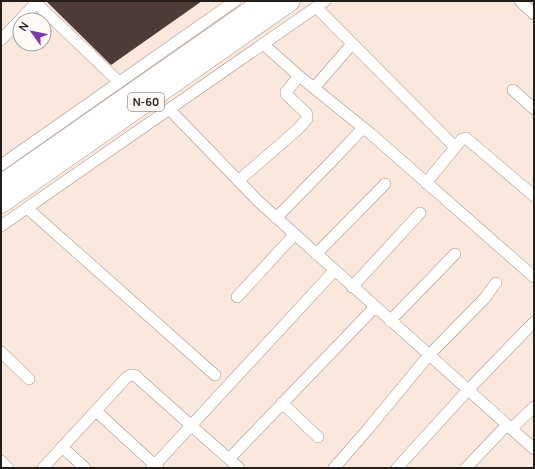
<svg xmlns="http://www.w3.org/2000/svg" width="535" height="469" font-family="Manrope,sans-serif">
	<style>
		.building { fill: #4d3c38 }
		.lines { fill: none; stroke-linecap: round; stroke-linejoin: round }
		.street-casing { stroke: #a39288; stroke-width: 12 }
		.highway-casing { stroke: #a39288; stroke-width: 21 }
		.street { stroke: #fff; stroke-width: 11 }
		.highway { stroke: #fff; stroke-width: 20 }
		.labels { text-anchor: middle; stroke-width: 4; stroke-linejoin: round; paint-order: stroke }
		.shield { fill: #fcf9f6; stroke: #65605c; stroke-width: 1 }
		.shield-label { font-size: 11px; font-weight: bold; fill: #241e1a }
	</style>
	<rect width="100%" height="100%" fill="#fbe8dd"/>
	<path class="building" d="M46 1H202L111 65Z"/>
	<g class="lines">
		<g class="street-casing">
			<path id="street" d="M34 1 119 82
				M520 1 534 14
				M316 7 455 147
				M1 40 36 3
				M263 44 299 76 371 134 534 277
				M314 88 352 44
				M513 90 534 109
				M169 109 259 202 534 449
				M1 165 235 1
				M238 181 298 129 307 119V114L286 94V92L299 76
				M426 183 462 139 466 138 534 196
				M27 208 215 375
				M276 218 331 162 363 128
				M1 226 325 1
				M316 254 385 184
				M352 287 420 213
				M237 297 294 235
				M390 321 455 254
				M1 352 29 379
				M282 403 318 437
				M96 411 158 468
				M511 429 534 407
				M62 447 85 468
				M229 459 375 307
				M1 461 8 468
				M43 468 126 378 131 375 136 376 140 380 239 468
				M152 468 334 271
				M334 468 368 429 429 355 484 299 496 283
				M397 468 468 390 534 322
				M466 468 507 425"/>
		</g>
		<g class="highway-casing">
			<path id="highway" d="M1 185 265 1
				M1 203 290 1"/>
		</g>
		<use href="#street" class="street"/>
		<use href="#highway" class="highway"/>
	</g>
	<g class="labels">
		<rect class="shield" x="128" y="93" width="36" height="18" rx="3"/>
		<g class="shield-label">
			<text x="146" y="106">N-60</text>
		</g>
	</g>
	<rect width="535" height="469" fill="none" stroke="#241e1a" stroke-width="4"/>
	<g transform="translate(32 32) rotate(303)"><circle r="19" fill="#fcf9f6" stroke="#a6a19e"/>
	<path d="M0-3L7 15L0 10L-7 15Z" fill="#7f38ab"/>
	<text y="-6" font-size="11" font-weight="bold" text-anchor="middle" fill="#241e1a">N</text>
	</g>
</svg>
